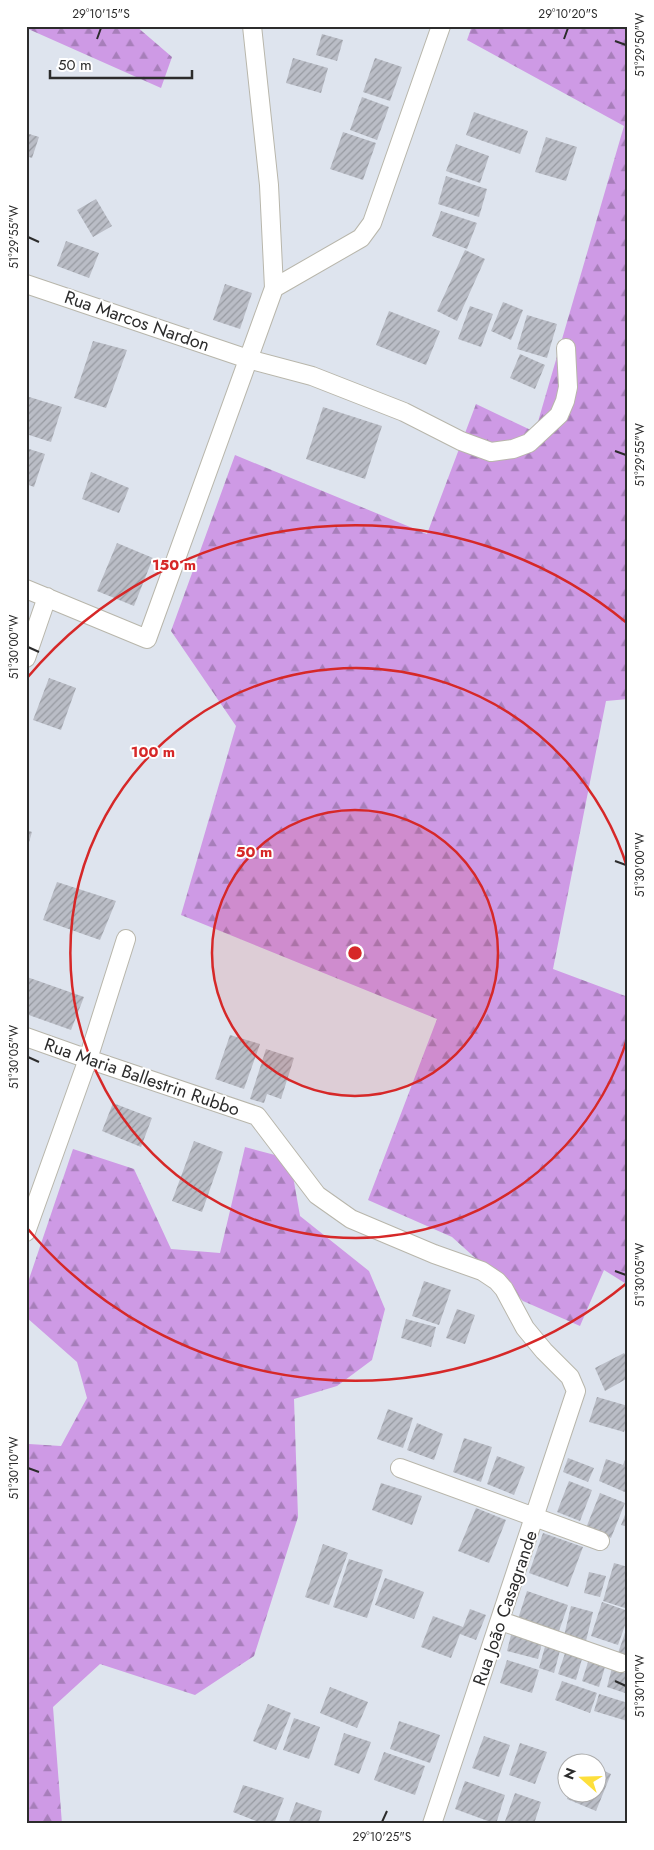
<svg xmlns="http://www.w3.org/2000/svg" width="654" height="1850" font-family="Jost,sans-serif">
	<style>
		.forest { fill: url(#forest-firs) }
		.building { fill: url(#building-hatch) }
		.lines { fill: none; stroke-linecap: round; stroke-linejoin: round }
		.minor-casing { stroke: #b8b6ab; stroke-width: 20 }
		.minor { stroke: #fff; stroke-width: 18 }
		.ticks { fill: none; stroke: #2c2c2c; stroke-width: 2 }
		.ring { fill: none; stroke: #d62828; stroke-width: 2.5 }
		.labels { text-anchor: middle; stroke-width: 4; stroke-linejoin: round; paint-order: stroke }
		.street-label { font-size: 18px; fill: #2c2c2c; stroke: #fff }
		.centre { fill: #d62828; stroke: #fff; stroke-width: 2.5 }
		.ring-label { font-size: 15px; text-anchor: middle; font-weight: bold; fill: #d62828; stroke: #fff; stroke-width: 4; stroke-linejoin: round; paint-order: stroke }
		.neatline { fill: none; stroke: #2c2c2c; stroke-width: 2 }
		.ticks-label { font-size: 12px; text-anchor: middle; fill: #2c2c2c }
	</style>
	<defs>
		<pattern id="forest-firs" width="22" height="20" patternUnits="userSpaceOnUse" patternTransform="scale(1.25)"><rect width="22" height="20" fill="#ce9ae5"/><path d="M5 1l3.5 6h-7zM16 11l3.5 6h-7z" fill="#a77eba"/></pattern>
		<pattern id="building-hatch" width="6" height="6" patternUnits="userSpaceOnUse" patternTransform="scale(1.25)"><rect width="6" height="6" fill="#babdc6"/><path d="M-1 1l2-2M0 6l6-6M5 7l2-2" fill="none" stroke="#979aa1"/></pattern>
	</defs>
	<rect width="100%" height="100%" fill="#dee4ee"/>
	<path class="forest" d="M26 26H136L172 57 161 88 26 28Z
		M472 26H628V699L606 701 553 969 628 997V1285L604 1270 580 1326 523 1301 452 1237 368 1200 437 1019 181 915 236 726 171 631 235 455 427 534 476 404 535 432 624 126 467 40Z
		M245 1147 290 1159 300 1216 369 1271 385 1309 372 1360 337 1386 294 1399 298 1517 254 1656 195 1695 100 1664 53 1707 62 1824H26V1446L29 1444 61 1446 87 1398 77 1362 26 1317V1288L73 1149 134 1169 171 1249 220 1253Z"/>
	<path class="building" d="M322 34 343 40 337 61 316 55Z
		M293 58 328 68 321 93 286 83Z
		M375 58 402 67 390 101 363 92Z
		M362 97 389 107 377 140 350 130Z
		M474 112 528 131 520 154 466 135Z
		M343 132 376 143 363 180 330 169Z
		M26 133 39 137 32 158 26 156Z
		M546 137 577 147 566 181 535 172Z
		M456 144 489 156 480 183 446 171Z
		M446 176 487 189 479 217 438 204Z
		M96 199 112 226 93 237 77 210Z
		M441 211 477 223 467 249 432 236Z
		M66 241 99 253 89 278 57 266Z
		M465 250 485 259 457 321 437 311Z
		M225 284 252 293 240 329 213 320Z
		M503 302 523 310 511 340 491 331Z
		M470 306 493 314 481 347 458 339Z
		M389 311 440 331 426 365 376 345Z
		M527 315 557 324 547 358 517 349Z
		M93 341 127 350 106 408 74 398Z
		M520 354 545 365 535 389 510 378Z
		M26 396 62 407 51 442 26 434Z
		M323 407 382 426 365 479 306 459Z
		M26 448 45 454 34 487 26 484Z
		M91 472 129 488 119 513 82 499Z
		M117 543 153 558 134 606 97 591Z
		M49 678 76 688 61 730 33 720Z
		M26 830 32 832 27 849 26 848Z
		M57 882 116 901 100 940 43 920Z
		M27 977 84 997 71 1030 26 1014Z
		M230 1035 260 1044 244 1089 215 1079Z
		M266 1049 294 1058 281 1099 267 1094 264 1103 250 1099Z
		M113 1103 152 1118 141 1147 102 1131Z
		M194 1141 223 1152 202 1212 172 1201Z
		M424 1281 451 1290 439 1325 412 1316Z
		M457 1309 475 1315 465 1344 446 1338Z
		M406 1319 436 1327 431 1347 401 1338Z
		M624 1353 628 1359V1378L605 1391 595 1368Z
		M597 1397 628 1406V1420L624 1432 589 1422Z
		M388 1409 413 1418 403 1448 377 1439Z
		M417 1423 443 1434 434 1460 407 1450Z
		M464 1438 492 1447 481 1482 453 1472Z
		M628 1452 627 1493 599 1481 606 1459 623 1465Z
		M497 1456 525 1467 514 1495 487 1484Z
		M568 1458 594 1468 588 1482 563 1472Z
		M569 1481 592 1490 580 1521 557 1512Z
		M381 1483 422 1496 412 1525 372 1510Z
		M600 1493 625 1503 611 1538 586 1528Z
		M628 1507V1527L621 1525Z
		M476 1508 506 1520 489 1563 458 1551Z
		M543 1533 583 1547 568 1587 529 1573Z
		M323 1544 348 1553 329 1605 305 1597Z
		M349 1559 383 1570 367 1618 333 1607Z
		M614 1563 628 1567V1609L603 1601Z
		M589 1572 606 1576 600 1597 584 1593Z
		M385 1578 424 1592 414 1619 375 1605Z
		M527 1591 568 1605 558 1634 518 1619Z
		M602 1602 628 1611V1617L618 1645 591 1636Z
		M571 1606 593 1612 586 1641 564 1636Z
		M470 1609 486 1615 476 1640 460 1634 451 1658 421 1647 433 1616 463 1627Z
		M627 1627H628V1660L617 1656Z
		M512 1631 543 1639 538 1659 507 1651Z
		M546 1643 561 1647 554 1673 539 1668Z
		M565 1653 582 1659 576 1680 558 1674Z
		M507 1660 539 1670 532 1693 500 1683Z
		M588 1662 605 1667 599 1687 582 1681Z
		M612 1668 628 1674V1694L607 1687Z
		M562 1681 597 1693 590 1713 555 1700Z
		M330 1687 368 1702 357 1728 320 1713Z
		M599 1694 628 1703 627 1721 594 1711Z
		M268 1704 291 1713 276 1750 253 1741Z
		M294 1718 320 1727 309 1759 283 1750Z
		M399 1721 440 1735 430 1763 390 1749Z
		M344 1733 371 1742 359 1774 334 1765Z
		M484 1736 510 1745 499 1777 472 1768Z
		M520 1743 547 1752 535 1784 509 1775Z
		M384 1752 425 1766 415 1795 374 1780Z
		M596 1767 611 1774 596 1811 567 1799 569 1792H596Z
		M465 1781 505 1795 496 1824 455 1809Z
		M243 1785 284 1798 274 1824H264L233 1812Z
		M515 1793 541 1802 534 1824H504Z
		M296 1802 322 1811 318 1824H288Z"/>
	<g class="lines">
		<g class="minor-casing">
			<path id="minor" d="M26 284 248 359 312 376 404 412 461 441 491 452 513 449 529 443 559 415 565 401 568 387 566 348
				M274 288 361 238 372 223 441 26
				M26 589 147 639 274 288 269 185 252 26
				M26 658 47 597
				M26 1037 88 1059 257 1116 317 1195 351 1219 434 1254 482 1271 497 1281 504 1289 525 1328 544 1351 570 1377 576 1391 432 1824
				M26 1232 88 1059 126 939
				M400 1468 600 1541
				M501 1621 621 1663"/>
		</g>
		<use href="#minor" class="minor"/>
	</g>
	<path class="ticks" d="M97 39 101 28M564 39 568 28M615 41 626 45M28 237 39 242M615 451 626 455M28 647 39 652M615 861 626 865M28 1057 39 1062M615 1271 626 1275M28 1468 39 1472M615 1681 626 1686M382 1822 387 1811"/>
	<circle cx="355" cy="953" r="143" fill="#d62828" fill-opacity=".12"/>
	<g class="ring">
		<circle cx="355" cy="953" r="143"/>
		<path d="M628 1036A285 285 0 1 1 628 870"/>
		<path d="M627 1283A428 428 0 0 1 27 1228M27 678A428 428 0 0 1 627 623"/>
	</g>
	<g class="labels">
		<g class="street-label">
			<text transform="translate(137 321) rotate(19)" y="6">Rua Marcos Nardon</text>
			<text transform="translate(142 1077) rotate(19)" y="6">Rua Maria Ballestrin Rubbo</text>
			<text transform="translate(505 1608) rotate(-71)" y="6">Rua João Casagrande</text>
		</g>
	</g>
	<circle cx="355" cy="953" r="8" class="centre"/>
	<g class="ring-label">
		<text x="174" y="570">150 m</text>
		<text x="153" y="757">100 m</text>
		<text x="254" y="857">50 m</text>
	</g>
	<rect width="654" height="1850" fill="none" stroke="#ffffff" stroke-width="55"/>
	<g transform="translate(582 1778) rotate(290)"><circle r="24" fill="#ffffff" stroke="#ababab"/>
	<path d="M0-4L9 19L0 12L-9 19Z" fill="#fddf3c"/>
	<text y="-8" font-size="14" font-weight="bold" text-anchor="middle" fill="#2c2c2c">N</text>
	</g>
	<path d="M50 70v8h142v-8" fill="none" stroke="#2c2c2c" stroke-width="2.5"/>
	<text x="58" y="70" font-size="15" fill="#2c2c2c" stroke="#ffffff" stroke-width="4" paint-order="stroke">50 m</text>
	<rect x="28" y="28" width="598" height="1794" class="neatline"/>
	<g class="ticks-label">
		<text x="101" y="18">29°10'15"S</text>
		<text x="568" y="18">29°10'20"S</text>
		<text transform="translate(640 45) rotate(-90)" y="4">51°29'50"W</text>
		<text transform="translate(14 237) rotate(-90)" y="4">51°29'55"W</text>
		<text transform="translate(640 455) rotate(-90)" y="4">51°29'55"W</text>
		<text transform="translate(14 647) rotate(-90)" y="4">51°30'00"W</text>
		<text transform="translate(640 865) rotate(-90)" y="4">51°30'00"W</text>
		<text transform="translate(14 1057) rotate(-90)" y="4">51°30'05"W</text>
		<text transform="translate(640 1275) rotate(-90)" y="4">51°30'05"W</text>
		<text transform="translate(14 1468) rotate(-90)" y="4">51°30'10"W</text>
		<text transform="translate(640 1686) rotate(-90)" y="4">51°30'10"W</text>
		<text x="382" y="1841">29°10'25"S</text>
	</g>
</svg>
